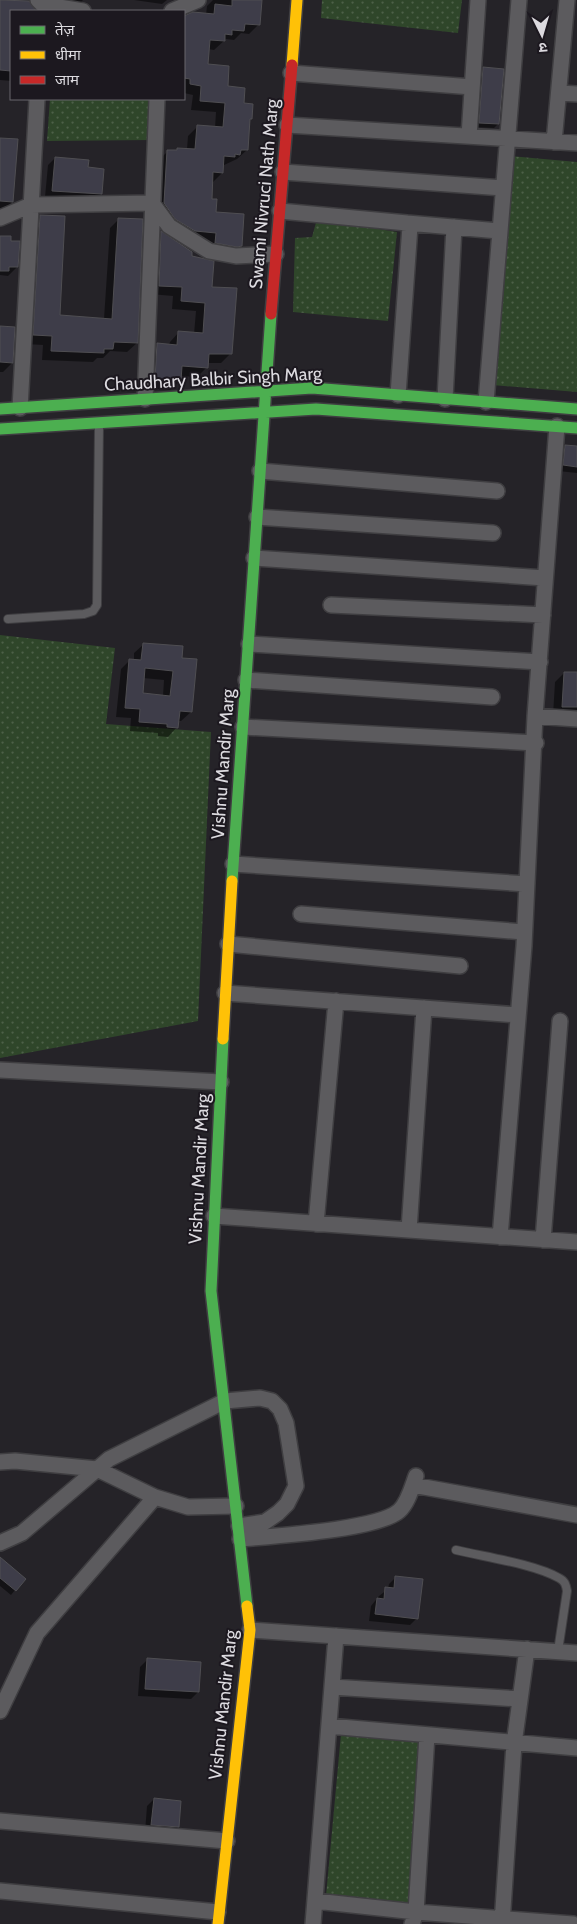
<svg xmlns="http://www.w3.org/2000/svg" width="577" height="1924" font-family="Cabin,'Noto Sans Devanagari',sans-serif">
	<style>
		.grass { fill: url(#grass-dots) }
		.shadow { fill: #0007; fill-rule: evenodd }
		.building { fill: #3e3d49; stroke: #4f4e52; fill-rule: evenodd }
		.lines { fill: none; stroke-linecap: round; stroke-linejoin: round }
		.lane-casing { stroke: #3f3e41; stroke-width: 10 }
		.street-casing { stroke: #3f3e41; stroke-width: 18 }
		.fast-casing { stroke: #3f3e41; stroke-width: 14 }
		.slow-casing { stroke: #3f3e41; stroke-width: 14 }
		.jam-casing { stroke: #3f3e41; stroke-width: 14 }
		.lane { stroke: #5c5b5e; stroke-width: 8 }
		.street { stroke: #5c5b5e; stroke-width: 15 }
		.fast { stroke: #4caf50; stroke-width: 11 }
		.slow { stroke: #ffc107; stroke-width: 11 }
		.jam { stroke: #c62828; stroke-width: 11 }
		.labels { text-anchor: middle; stroke-width: 4; stroke-linejoin: round; paint-order: stroke }
		.street-label { font-size: 18px; fill: #dcdadf; stroke: #1c181f }
	</style>
	<defs>
		<pattern id="grass-dots" width="8" height="8" patternUnits="userSpaceOnUse" patternTransform="scale(1.25)"><rect width="8" height="8" fill="#2f462a"/><path d="M2 2h.1M6 6h.1" fill="none" stroke="#4d6048" stroke-width="1.8" stroke-linecap="round"/></pattern>
	</defs>
	<rect width="100%" height="100%" fill="#252328"/>
	<path class="grass" d="M322 0H462L458 33 321 18Z
		M50 99H152L151 140 47 141Z
		M510 156 577 162V392L492 385Z
		M317 219 397 232 388 321 293 312 295 238 312 237Z
		M0 635 115 648 106 724 211 732 198 1021 0 1058Z
		M341 1734 428 1742 413 1903 326 1896Z"/>
	<path class="shadow" d="M0 0 28 2 30 7V11H11V81L0 80Z
		M49 0H83L76 7Z
		M134 0H167L162 4Z
		M213 0H261L259 24 249 34 241 33 234 40 226 39 214 50 208 49 206 65 243 104 251 119 248 121 247 150 237 159 222 166V173L213 182 210 200 215 213 240 246 231 255 155 213 159 160 168 151 187 149 188 136 197 127 215 128 216 112 191 110 193 95 184 93V18L193 14 206 15 207 6Z
		M483 68 498 124 494 128 475 127 479 73Z
		M0 139 12 202 3 211H0Z
		M55 158 87 168 101 194 94 201 45 197 48 165Z
		M40 216 59 316 104 319 110 228 119 219 137 343 127 352 110 351 103 358H97L93 362 42 360 43 345 25 344 31 226Z
		M161 233 191 257 211 288 230 354 221 363H207L206 368 197 377 180 376V381L170 390 146 388 148 354 157 344 169 345 170 342 179 332 194 334 196 311 172 309 173 296 150 294 152 242Z
		M0 237 17 267 8 276 0 275Z
		M0 327 12 363 3 372H0Z
		M565 446 577 448V473L558 471 559 453Z
		M144 644 181 659 191 712 181 721H178L177 727 168 737 158 736V733L130 731 131 718 116 717 121 669 130 660H134V653ZM143 678 164 680 163 696 141 695Z
		M564 673 577 674V717L553 715 555 682Z
		M0 1562 15 1590 11 1595 0 1586Z
		M396 1577 417 1618 410 1625 369 1621 371 1606 379 1596 388 1589 389 1584Z
		M147 1660 198 1692 191 1699 138 1696 140 1667Z
		M154 1799 178 1827 171 1834 145 1832 147 1806Z"/>
	<path class="building" d="M0 0 29 1 36 11H11V71L0 70Z
		M232 0H262L260 25 245 24 244 31 232 30V35L225 34V41L210 40 208 64 229 66 228 86 245 88 244 103 253 104 252 119H250L248 150H241L240 155 235 154V157L224 156 223 173 213 172 212 199H217L216 212 244 214 242 246 237 247 215 243 216 233 195 231 175 219 164 203 167 150H177V148L195 149 197 125 223 127 225 103 200 101 201 86 190 84V79L184 78V16L193 12 214 14 215 4 232 6Z
		M483 67 504 69 499 124 479 123Z
		M0 138 18 139 13 202 0 201Z
		M55 157 89 160 88 167 104 169 102 194 52 191Z
		M40 215 65 216 60 315 112 319 118 218 143 219 138 343 114 342 113 349H104V353L51 351 52 336 33 335Z
		M161 231 192 252V256L214 261 212 287 237 288 232 354H209L208 368 182 366 181 381 155 379 157 343 177 345 178 331 203 333 205 303 181 301 182 287 159 286Z
		M0 236H11V241H20L18 267H9V271H0Z
		M0 326 15 327 13 363 0 362Z
		M565 445 577 446V467L563 465Z
		M143 643 183 646 182 658 197 659 192 712 180 711 178 728 167 727V724L139 722 140 709 125 708 129 659 141 660ZM145 668 173 671 170 696 143 693Z
		M564 672H577V707H562Z
		M0 1557 26 1579 16 1591 0 1578Z
		M395 1576 423 1579 418 1619 375 1614 377 1598 384 1599 385 1587 394 1588Z
		M147 1658 201 1662 199 1692 145 1689Z
		M154 1798 181 1801 179 1827 151 1825Z"/>
	<g class="lines">
		<g class="lane-casing">
			<path id="lane" d="M8 619 84 614 93 611 97 605 99 425
				M456 1550C485 1557 534 1564 559 1578 565 1581 566 1585 567 1591L558 1651"/>
		</g>
		<g class="street-casing">
			<path id="street" d="M38 0 42 4 83 11
				M172 11 198 0
				M291 73 472 87
				M560 93 577 94
				M287 125 577 143
				M469 136 478 0
				M554 142 567 0
				M283 172 503 188
				M280 211 407 223 410 226 398 395
				M0 218 31 205 152 203 169 226 209 251 236 256 276 254
				M407 223 499 231
				M145 399 157 99
				M445 399 454 227
				M486 402 519 0
				M20 408 37 99
				M260 471 497 491
				M257 517 493 533
				M254 558 545 578
				M331 605 543 615
				M249 644 540 662
				M246 680 492 697
				M535 716 577 719
				M243 727 536 743
				M233 864 527 884
				M301 914 524 932
				M228 944 460 966
				M225 993 518 1015
				M0 1070 221 1082
				M214 1216 577 1242
				M316 1224 336 1001
				M409 1230 424 1008
				M500 1237 524 946 535 716 557 426
				M543 1240 560 1021
				M0 1462 15 1461 97 1469 155 1497 188 1507 236 1506
				M413 1485 577 1515
				M240 1539C273 1536 377 1530 399 1511 408 1503 412 1487 416 1476
				M0 1543 22 1533 109 1459 225 1401 260 1398 272 1401 280 1409 286 1423 296 1486 287 1504 278 1513 265 1522 239 1526
				M250 1630 577 1653
				M332 1687 520 1699
				M0 1711 37 1633 155 1497
				M329 1726 577 1748
				M0 1821 227 1841
				M0 1891 218 1912
				M315 1901 416 1912 573 1924
				M313 1924 336 1636
				M412 1924 416 1912 427 1735
				M502 1924 514 1744 527 1649"/>
		</g>
		<g class="fast-casing">
			<path id="fast" d="M0 409 312 388 577 409
				M0 429 316 409 577 428
				M232 881 271 314
				M223 1039 211 1291 247 1606"/>
		</g>
		<g class="slow-casing">
			<path id="slow" d="M292 65 297 0
				M223 1039 232 881
				M218 1924 250 1630 247 1606"/>
		</g>
		<g class="jam-casing">
			<path id="jam" d="M271 314 292 65"/>
		</g>
		<use href="#lane" class="lane"/>
		<use href="#street" class="street"/>
		<use href="#fast" class="fast"/>
		<use href="#slow" class="slow"/>
		<use href="#jam" class="jam"/>
	</g>
	<g class="labels">
		<g class="street-label">
			<text transform="translate(264 194) rotate(-85)" y="6">Swami Nivruci Nath Marg</text>
			<text transform="translate(213 379) rotate(-3)" y="6">Chaudhary Balbir Singh Marg</text>
			<text transform="translate(223 764) rotate(-86)" y="6">Vishnu Mandir Marg</text>
			<text transform="translate(199 1169) rotate(-87)" y="6">Vishnu Mandir Marg</text>
			<text transform="translate(223 1705) rotate(-84)" y="6">Vishnu Mandir Marg</text>
		</g>
	</g>
	<rect x="10" y="10" width="175" height="90" fill="#1c181f" stroke="#69666c"/>
	<rect x="20" y="26" width="25" height="8" fill="#4caf50" stroke="#69666c"/>
	<text x="55" y="35" font-size="15" fill="#dcdadf">तेज़</text>
	<rect x="20" y="51" width="25" height="8" fill="#ffc107" stroke="#69666c"/>
	<text x="55" y="60" font-size="15" fill="#dcdadf">धीमा</text>
	<rect x="20" y="76" width="25" height="8" fill="#c62828" stroke="#69666c"/>
	<text x="55" y="85" font-size="15" fill="#dcdadf">जाम</text>
	<g transform="translate(542 35) rotate(175)" stroke="#1c181f" stroke-width="4" paint-order="stroke">
	<path d="M0-4L9 19L0 12L-9 19Z" fill="#dcdadf"/>
	<text y="-8" font-size="14" font-weight="bold" text-anchor="middle" fill="#dcdadf">उ</text>
	</g>
</svg>
